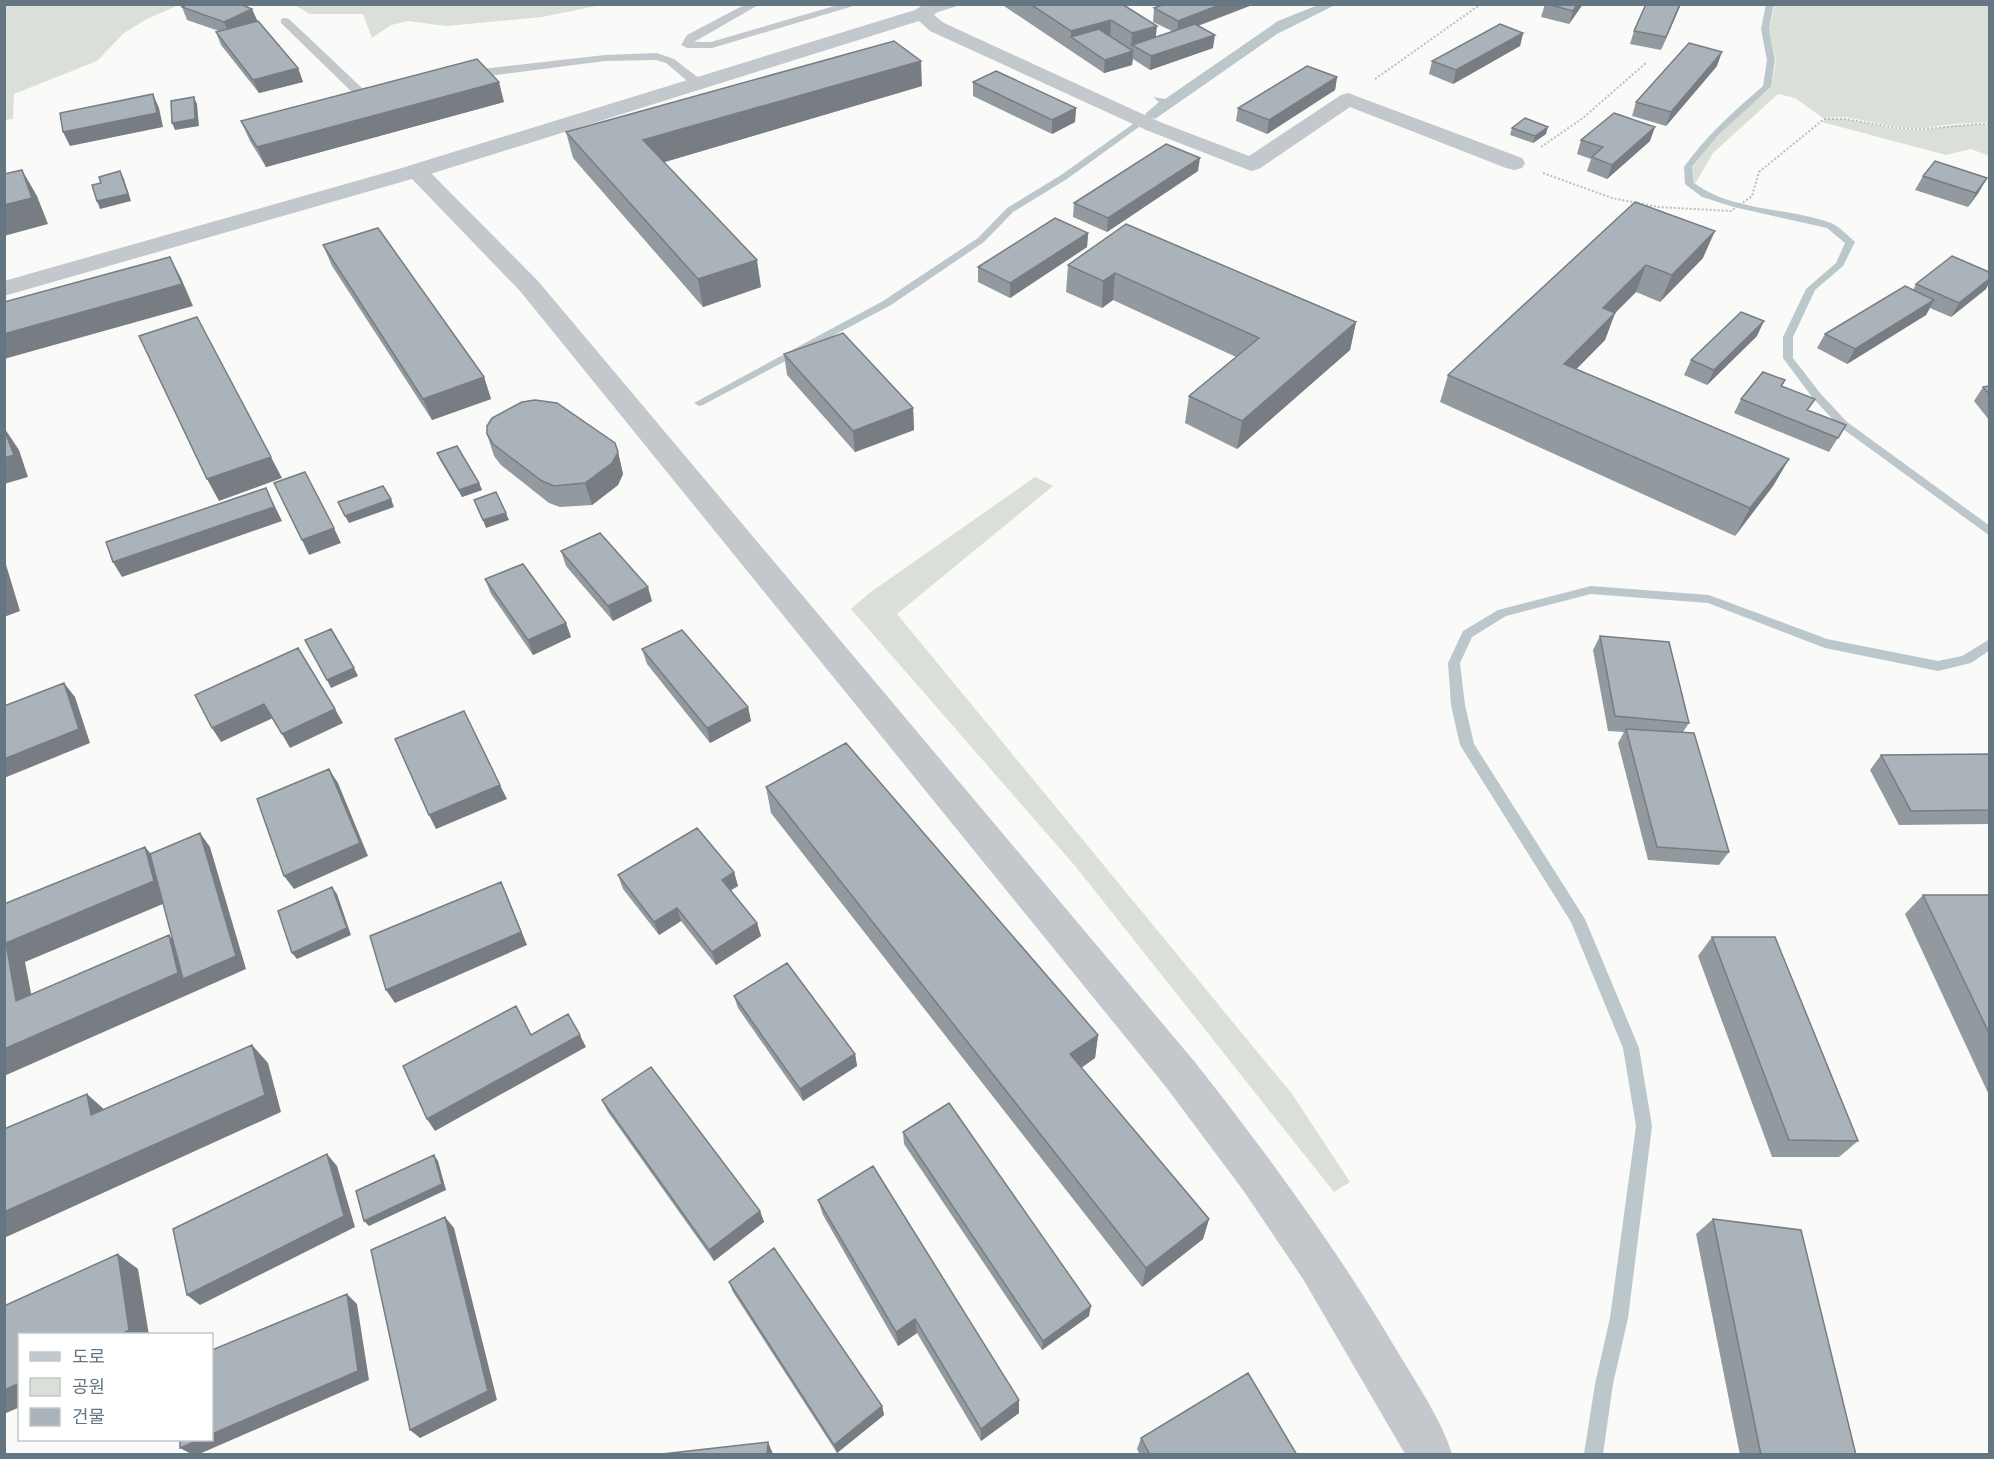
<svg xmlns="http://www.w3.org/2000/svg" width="1994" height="1459" font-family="Roboto,'Noto Sans KR',sans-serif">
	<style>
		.green { fill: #dadfd7 }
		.water { fill: #bbc7cb }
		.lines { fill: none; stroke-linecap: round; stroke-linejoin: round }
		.stream { fill: #bbc7cb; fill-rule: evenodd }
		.path { stroke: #bbbfc2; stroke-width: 2; stroke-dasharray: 2 2; stroke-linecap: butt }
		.service { fill: #c3c8cc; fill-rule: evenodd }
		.minor { fill: #c3c8cc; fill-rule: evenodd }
		.tertiary { fill: #c3c8cc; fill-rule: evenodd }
		.wall { fill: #929a9f }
		.shaded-wall { fill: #777d82 }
		.building { fill: #aab3b9; stroke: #777d82; stroke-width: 1.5 }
	</style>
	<rect width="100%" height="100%" fill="#fafaf8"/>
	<path class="green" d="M5 4H179V5L147 19 124 33 97 61 14 94 13 119 5 120Z
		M1775 4 1989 5V122L1953 124 1923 128 1897 127 1845 117 1823 118 1795 98 1778 94 1713 153 1695 184 1692 168 1720 131 1771 88 1776 61 1769 30Z
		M294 5H601L542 17 446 26 408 21 391 25 372 38 363 14H310Z
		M1826 119H1846L1897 129 1925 130 1956 125 1989 124V156L1971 149 1946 155 1822 122Z
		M1035 477 1053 486 897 614 1292 1094 1350 1182 1334 1192 1076 867 851 609 868 594Z"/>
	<path class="water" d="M1318 5H1335L1277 34 1155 119 1145 114 1159 102 1153 97 1165 99 1278 21Z"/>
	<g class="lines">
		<path class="stream" d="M1766 4H1774L1769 29 1775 60 1771 87 1718 135 1692 167 1694 183C1734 212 1787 207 1831 223 1839 226 1847 235 1853 240L1855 242 1843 266 1815 290 1793 337V358L1820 393 1847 422 1990 526V536L1839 426 1812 397 1783 358V337L1806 289 1836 263 1845 243 1827 228 1734 207 1702 197 1685 184 1684 167C1706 136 1734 111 1763 86L1767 60 1761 29Z
			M1147 114 1154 116 1067 179 1013 212 984 242 891 305 703 405 699 406 694 403 883 301 978 238 1007 208 1061 175Z
			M1591 586 1709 595 1827 639 1938 661 1962 656 1990 639V650L1971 663 1938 671 1825 648 1708 603 1591 594 1506 616 1472 637 1460 663 1465 705 1474 744 1585 919 1639 1048 1652 1126 1628 1318 1613 1384 1603 1454H1584L1595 1384 1610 1318 1636 1126 1623 1048 1571 922 1460 745 1451 705 1448 663 1463 631 1498 610Z"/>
		<path class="path" d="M1375 79 1481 4
			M1541 147 1583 118 1647 62
			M1543 173 1612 198 1658 207 1731 211 1752 196 1759 172 1824 119H1845L1897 128 1924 129 1990 123"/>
		<path class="service" d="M746 4H760L694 42H711L841 4H860L712 48H687L681 45 687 35Z
			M945 4H964L922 17 916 14Z
			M285 18 289 19 362 88 387 85V91L355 95 281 23V19Z
			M657 53 674 59 700 79V85H692L666 63 656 60 605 61 465 79 459 75 465 71 605 55Z"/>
		<path class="minor" d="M924 4H947L934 15 944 23 1160 122 1249 156 1341 95 1348 93 1522 158 1525 163 1522 168 1514 170 1506 168 1350 107 1259 169 1251 171 1146 130 930 31 919 21 424 176 416 178 408 176 405 171 408 166 915 10Z"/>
		<path class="tertiary" d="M416 164 424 166 538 281 1194 1061C1268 1155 1338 1250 1399 1354 1418 1386 1441 1419 1452 1454H1405L1303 1279 1243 1190 1166 1087 520 291 412 179 4 296V281Z"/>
	</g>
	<path class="wall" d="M1001 4H1122L1156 37 1172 31 1153 22 1154 8 1198 26 1213 48 1150 70 1133 59 1132 65 1104 73Z
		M1545 4H1583L1569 24 1541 17Z
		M1646 4H1681L1661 50 1630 44 1634 31Z
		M182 7 257 21 298 68 303 82 259 93 221 45 216 32 219 31 187 20Z
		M1523 33 1520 46 1453 84 1429 74 1432 61Z
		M1717 66 1666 126 1632 116 1636 102Z
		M1337 77 1335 90 1267 134 1236 121 1238 108Z
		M973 82 1076 108 1075 122 1052 134 973 96Z
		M922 86 664 162 761 287 703 307 573 158 566 132Z
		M504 102 266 167 250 141 241 121Z
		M1512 128 1546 134 1533 143 1510 135Z
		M1581 140 1650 141 1607 179 1587 171 1591 159 1577 154Z
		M1198 171 1107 232 1073 217 1074 203Z
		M1923 176 1979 192 1968 207 1915 190Z
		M1635 202 1703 258 1660 302 1636 292 1615 313 1605 340 1576 369 1789 459 1773 486 1735 536 1440 402 1448 375Z
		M1126 224 1356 322 1350 350 1237 449 1185 423 1189 396 1236 357 1113 300 1102 308 1066 292 1068 265Z
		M1088 233 1087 247 1010 298 978 282V267Z
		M323 245 484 377 491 399 432 420 332 266Z
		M1916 284 1986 289 1951 317 1930 308 1926 315 1847 364 1817 348 1825 334 1913 290Z
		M1757 336 1707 385 1684 375 1691 360Z
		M784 354 913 408 914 430 855 452 787 375Z
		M1785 380 1782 387 1809 411 1846 425 1829 452 1734 413 1741 399Z
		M1989 386V420L1974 401 1983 387Z
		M487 434 618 452 623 474 618 485 592 505 560 507 549 503 501 465 494 456Z
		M437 453 479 483 482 490 462 497 440 460Z
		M561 551 652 601 613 621 566 566Z
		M485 579 566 623 571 637 533 655 491 594Z
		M1600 636 1689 723 1683 732 1729 852 1719 865 1648 860 1618 743 1624 732 1608 731 1593 650Z
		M642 649 748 707 751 721 710 743 647 664Z
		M1989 754V824L1899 825 1870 770 1881 755Z
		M766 787 1098 1035 1095 1058 1081 1068 1209 1219 1203 1239 1142 1287 771 813Z
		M734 872 738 886 731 890 757 923 761 936 716 965 681 921 659 935 623 889 618 875Z
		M1923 895H1989V1095L1905 914Z
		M1712 937 1858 1141 1839 1157H1772L1698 956Z
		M734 996 855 1054 857 1066 803 1101 738 1008Z
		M602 1101 760 1211 764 1222 714 1261 608 1112Z
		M903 1132 1089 1316 1042 1350 904 1144Z
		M818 1200 1019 1413 981 1441 917 1333 898 1346 823 1215Z
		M1713 1219 1856 1455H1740L1696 1234Z
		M729 1282 882 1406 884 1415 837 1453 733 1292Z
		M1141 1438 1297 1455H1140L1137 1449Z"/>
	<path class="shaded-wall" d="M1222 4H1255L1177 34 1178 21Z
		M1577 4H1583L1569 24 1573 11Z
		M1680 4H1681L1661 50 1666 37Z
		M252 9 258 22 230 35 224 22Z
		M1111 20 1110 39 1071 37V31Z
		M1157 26 1155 45H1132L1131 52 1133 51 1132 65 1104 73 1105 60 1131 52 1132 33Z
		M1523 33 1520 46 1453 84 1456 70Z
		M1215 35 1213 48 1150 70 1151 56Z
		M1722 52 1717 66 1666 126 1671 112Z
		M921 61 922 86 648 167 643 140Z
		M298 68 303 82 259 93 253 80Z
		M1337 77 1335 90 1267 134 1269 120Z
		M499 82 504 102 266 167 257 147Z
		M153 94 159 108 163 127 70 146 63 132Z
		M194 97 197 104 199 126 175 130 172 123Z
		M1076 108 1075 122 1052 134V120Z
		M1548 127 1546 134 1533 143 1535 136Z
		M1655 127 1650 141 1607 179 1612 165Z
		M1200 158 1198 171 1107 232 1108 218Z
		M22 170 37 196 48 224 4 236V205Z
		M120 171 124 179 131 201 100 209 97 201Z
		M1987 178 1979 192 1968 207 1976 193Z
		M1715 231 1703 258 1660 302 1672 275Z
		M1088 233 1087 247 1010 298V283Z
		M170 257 181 278 193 306 4 359V334Z
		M757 260 761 287 703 307 698 279Z
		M1646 265 1636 292 1593 335 1603 308Z
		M1115 273 1113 300 1102 308 1103 281Z
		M1989 279V283L1986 289 1951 317 1959 303Z
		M1934 300 1926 315 1847 364 1855 349Z
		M1615 313 1605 340 1554 392 1564 364Z
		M1764 321 1757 336 1707 385 1714 370Z
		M1356 322 1350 350 1237 449 1242 421Z
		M484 377 491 399 432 420 423 399Z
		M913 408 914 430 855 452 853 431Z
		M5 429 19 450 28 477 4 484Z
		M618 452 623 474 618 485 592 505 585 483Z
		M271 457 282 478 219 501 207 479Z
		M1789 459 1773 486 1735 536 1750 508Z
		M479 483 482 490 462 497 459 490Z
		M266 488 282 521 122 577 113 562Z
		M391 499 394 507 349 523 345 516Z
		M506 513 509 520 486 528 483 520Z
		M334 528 341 543 309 555 302 540Z
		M4 558 20 611 4 617Z
		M648 587 652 601 613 621 608 606Z
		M566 623 571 637 533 655 528 640Z
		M354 668 358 676 331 688 327 680Z
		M64 683 75 697 90 743 4 778V759Z
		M264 704 273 718 221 742 212 728Z
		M748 707 751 721 710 743 707 728Z
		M335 709 343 723 290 748 282 734Z
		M329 769 338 783 368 856 294 889 284 876Z
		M500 785 507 799 436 829 429 815Z
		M200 833 210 847 246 969 4 1076V1049L169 935 185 954Z
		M145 847 162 867 170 901 25 962 36 1019 16 1001 6 943Z
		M734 872 738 886 726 893 722 880Z
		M501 882 507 895 527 945 395 1003 386 990Z
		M332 887 337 894 351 935 297 959 292 953Z
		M677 908 681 921 659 935 654 922Z
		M757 923 761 936 716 965 712 952Z
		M580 1035 586 1047 435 1131 427 1119Z
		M1098 1035 1095 1058 1068 1077 1070 1054Z
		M252 1045 268 1063 281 1112 4 1238V1212Z
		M855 1054 857 1066 803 1101 800 1089Z
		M87 1094 106 1111 91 1115Z
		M327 1154 337 1166 355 1227 200 1305 187 1295Z
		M434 1155 438 1161 446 1190 369 1226 364 1221Z
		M760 1211 764 1222 714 1261 709 1250Z
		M445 1217 454 1228 497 1400 420 1438 410 1430Z
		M1209 1219 1203 1239 1142 1287 1146 1268Z
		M118 1254 138 1269 149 1335H120Z
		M347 1294 357 1304 369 1380 197 1455H193L180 1448 199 1440H212V1434Z
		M1091 1306 1089 1316 1042 1350 1043 1341Z
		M915 1319 917 1333 898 1346 896 1332Z
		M20 1383V1407L4 1414V1390Z
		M1019 1400V1413L981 1441V1429Z
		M882 1406 884 1415 837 1453 834 1445Z
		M768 1442 773 1454V1455H767Z"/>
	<path class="building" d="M188 4H240L252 9 224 22 182 7Z
		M1030 4H1122L1157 26 1132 33 1111 20 1071 31Z
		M1165 4H1222L1178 21 1154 8Z
		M1547 4H1577L1573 11Z
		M1646 4H1680L1666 37 1634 31Z
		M258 21 298 68 253 80 216 32Z
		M1195 24 1215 35 1151 56 1132 45Z
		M1500 24 1523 33 1456 70 1432 61Z
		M1099 29 1133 51 1105 60 1071 37Z
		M894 41 921 61 643 140 757 260 698 279 566 132Z
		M1689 43 1722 52 1671 112 1636 102Z
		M477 59 499 82 257 147 241 121Z
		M1307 66 1337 77 1269 120 1238 108Z
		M996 71 1076 108 1052 120 973 82Z
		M153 94 157 113 63 132 60 113Z
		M194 97 195 119 172 123 171 101Z
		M1614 113 1655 127 1612 165 1592 157 1603 147 1581 140Z
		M1525 118 1548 127 1535 136 1512 128Z
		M1166 144 1200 158 1108 218 1074 203Z
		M1935 161 1987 178 1976 193 1923 176Z
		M22 170 32 198 4 205V174Z
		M120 171 128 194 97 201 92 185 101 183 99 177Z
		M1635 202 1715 231 1672 275 1646 265 1603 308 1615 313 1564 364 1789 459 1750 508 1448 375Z
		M1055 218 1088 233 1010 283 978 267Z
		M1126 224 1356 322 1242 421 1189 396 1259 338 1115 273 1103 281 1068 265Z
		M378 228 484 377 423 399 323 245Z
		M1952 256 1989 272V279L1959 303 1916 284Z
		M170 257 182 284 4 334V302Z
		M1905 286 1934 300 1855 349 1825 334Z
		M1741 312 1764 321 1714 370 1691 360Z
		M197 317 271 457 207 479 139 336Z
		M843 333 913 408 853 431 784 354Z
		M1763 372 1785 380 1781 386 1815 399 1807 410 1846 425 1838 438 1741 399Z
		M1989 386V394L1983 387Z
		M535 400 557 403 615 443 618 452 612 463 585 483 554 486 542 481 493 444 487 434V426L492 418 522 402Z
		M4 429 14 455 4 458Z
		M457 446 479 483 459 490 437 453Z
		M305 472 334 528 302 540 274 483Z
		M383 486 391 499 345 516 338 502Z
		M266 488 274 507 113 562 106 542Z
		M496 492 506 513 483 520 474 500Z
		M600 533 648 587 608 606 561 551Z
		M523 564 566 623 528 640 485 579Z
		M331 629 354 668 327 680 305 640Z
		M682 630 748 707 707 728 642 649Z
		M1600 636 1669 642 1689 723 1615 716Z
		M298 648 335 709 282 734 264 704 212 728 195 695Z
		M64 683 79 729 4 759V706Z
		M464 711 500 785 429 815 395 739Z
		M1626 729 1694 733 1729 852 1657 847Z
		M846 743 1098 1035 1070 1054 1209 1219 1146 1268 766 787Z
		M1989 754V810L1911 811 1881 755Z
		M329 769 360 843 284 876 257 799Z
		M697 828 734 872 722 880 757 923 712 952 677 908 654 922 618 875Z
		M200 833 236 956 183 979 150 854Z
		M145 847 154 881 6 943 16 1001 169 935 178 973 4 1049V904Z
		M501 882 521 932 386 990 370 936Z
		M332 887 347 928 292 953 278 911Z
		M1923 895H1989V1033Z
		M1712 937H1775L1858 1141 1789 1140Z
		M787 963 855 1054 800 1089 734 996Z
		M516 1006 531 1035 568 1014 580 1035 427 1119 403 1066Z
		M252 1045 265 1095 4 1212V1129L87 1094 91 1115Z
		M651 1067 760 1211 709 1250 602 1100Z
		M949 1103 1091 1306 1043 1341 903 1132Z
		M327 1154 344 1216 187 1295 173 1229Z
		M434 1155 442 1184 364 1221 356 1191Z
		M873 1166 1019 1400 981 1429 915 1319 896 1332 818 1200Z
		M445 1217 488 1391 410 1430 371 1250Z
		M1713 1219 1801 1230 1856 1455H1761Z
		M774 1248 882 1406 834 1445 729 1282Z
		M118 1254 129 1330 120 1335H20V1383L4 1390V1306Z
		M347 1294 358 1371 212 1434V1350Z
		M1248 1373 1297 1455H1150L1141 1438Z
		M180 1440H199L180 1448Z
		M768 1442 767 1455H653Z"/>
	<rect width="1994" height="1459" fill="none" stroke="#657683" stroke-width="12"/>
	<rect x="18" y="1333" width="195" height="108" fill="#ffffff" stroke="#c1c8cd" stroke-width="1.5"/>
	<rect x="30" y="1352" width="30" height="9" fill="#c3c8cc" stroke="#c1c8cd" stroke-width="1.5"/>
	<text x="72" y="1363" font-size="18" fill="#657683">도로</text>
	<rect x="30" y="1378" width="30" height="18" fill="#dadfd7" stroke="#c1c8cd" stroke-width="1.5"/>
	<text x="72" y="1393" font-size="18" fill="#657683">공원</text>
	<rect x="30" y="1408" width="30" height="18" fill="#aab3b9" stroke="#c1c8cd" stroke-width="1.5"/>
	<text x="72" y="1423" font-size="18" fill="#657683">건물</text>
</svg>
